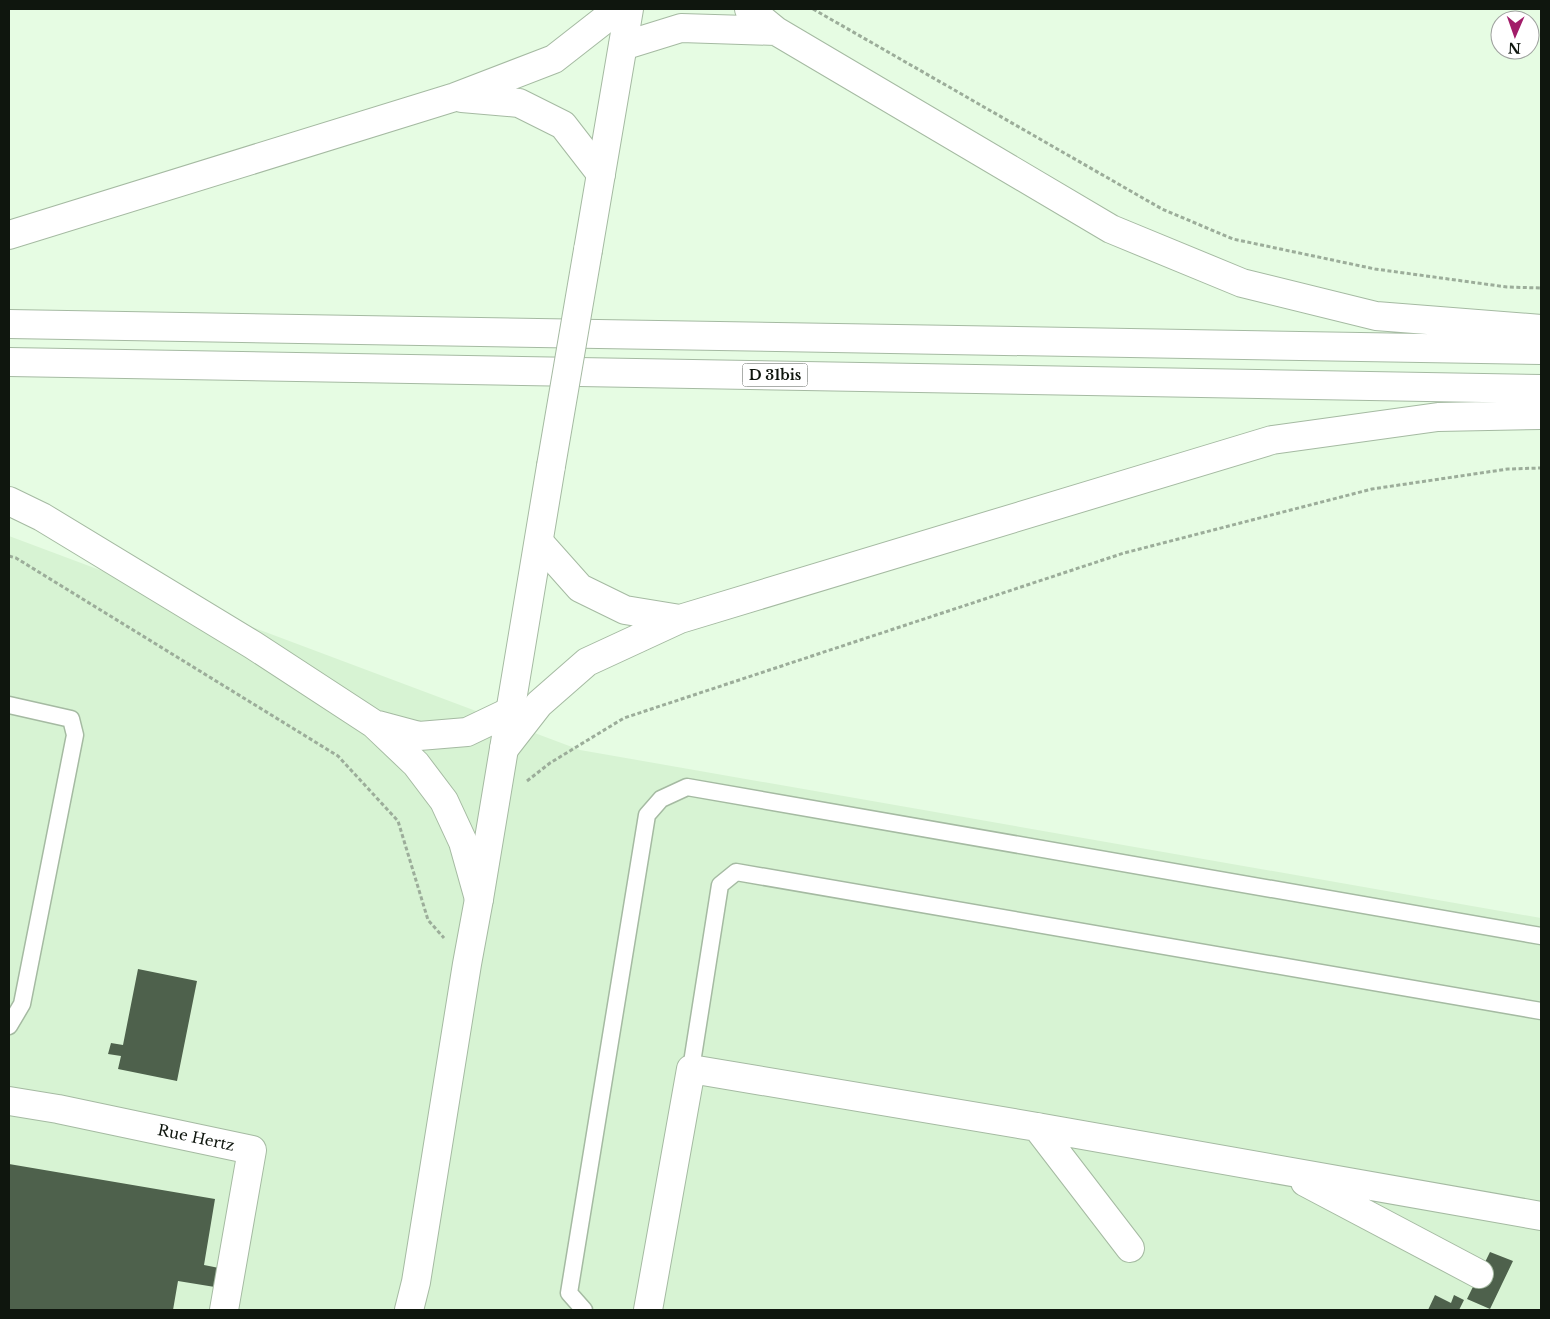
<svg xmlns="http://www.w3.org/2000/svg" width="1550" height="1319" font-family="'Libre Baskerville',serif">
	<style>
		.built { fill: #d7f3d3 }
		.building { fill: #4e614c }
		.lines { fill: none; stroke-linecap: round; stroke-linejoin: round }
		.lane-casing { stroke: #a5baa2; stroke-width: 19 }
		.street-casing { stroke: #a5baa2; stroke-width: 30 }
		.secondary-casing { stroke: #a5baa2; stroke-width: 30 }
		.highway-casing { stroke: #a5baa2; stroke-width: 30 }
		.path { stroke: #9cad9a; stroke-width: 3; stroke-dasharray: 4 2.5; stroke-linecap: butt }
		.lane { stroke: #fff; stroke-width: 16 }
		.street { stroke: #fff; stroke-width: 28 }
		.secondary { stroke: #fff; stroke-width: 28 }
		.highway { stroke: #fff; stroke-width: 28 }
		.secondary-bridge-casing { stroke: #a5baa2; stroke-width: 30; stroke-linecap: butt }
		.secondary-bridge { stroke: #fff; stroke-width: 28 }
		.labels { text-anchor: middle; stroke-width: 5; stroke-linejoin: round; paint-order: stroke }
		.shield { fill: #fff; stroke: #575c56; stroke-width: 1 }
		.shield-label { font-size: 14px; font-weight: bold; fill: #0f160e }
		.street-label { font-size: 15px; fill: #0f160e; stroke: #fff }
	</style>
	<rect width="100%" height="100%" fill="#e6fce3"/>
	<path class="built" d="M9 536 580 750 1541 918V1310H9Z"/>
	<path class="building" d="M138 969 197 981 177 1081 118 1069 121 1056 108 1054 111 1043 123 1045Z
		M9 1164 215 1199 204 1265 224 1269 221 1288 178 1281 173 1310H9Z
		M1490 1252 1513 1261 1490 1309 1467 1299Z
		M1435 1295 1451 1303 1454 1295 1464 1300 1459 1310H1428Z"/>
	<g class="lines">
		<g class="lane-casing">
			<path id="lane" d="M9 705 71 719 75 735 22 1004 9 1026
				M691 1069 720 885 736 872 1541 1011
				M584 1310 569 1293 647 815 661 799 687 787 1541 936"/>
		</g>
		<g class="street-casing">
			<path id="street" d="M9 1101 58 1109 252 1150 224 1310
				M1037 1127 1130 1248
				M1305 1182 1479 1274
				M648 1310 691 1069 1037 1127 1541 1216"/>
		</g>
		<g class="secondary-casing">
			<path id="secondary" d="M588 250 629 9
				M409 1310 416 1282 467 964 479 899 551 466"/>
		</g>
		<g class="highway-casing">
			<path id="highway" d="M749 9 776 31 1111 229 1242 283 1376 316 1541 329
				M623 46 681 28 776 31
				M462 98 519 103 563 125 601 174
				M9 235 455 97 554 59 618 9
				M9 324 1541 350
				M9 362 1541 389
				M9 501 42 517 253 645 374 724 416 764 444 801 463 842 479 899
				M539 542 580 588 625 610 680 619 1272 440 1438 417 1541 415
				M378 725 419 736 467 732 511 711
				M504 749 539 704 587 662 680 619"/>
		</g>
		<path class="path" d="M813 9 1162 209 1233 239 1375 269 1507 287 1541 288
			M9 556 16 558 338 756 398 821 428 920 444 938
			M527 781 550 763 624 718 1124 553 1372 489 1508 469 1541 468"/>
		<use href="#lane" class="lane"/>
		<use href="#street" class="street"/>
		<use href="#secondary" class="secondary"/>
		<use href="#highway" class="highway"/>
		<g class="secondary-bridge-casing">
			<path id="secondary-bridge" d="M551 466 588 250"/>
		</g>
		<use href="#secondary-bridge" class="secondary-bridge"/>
	</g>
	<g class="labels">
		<rect class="shield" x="742.5" y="363.5" width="65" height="23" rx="4"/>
		<g class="shield-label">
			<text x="775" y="380">D 31bis</text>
		</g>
		<g class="street-label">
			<text transform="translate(196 1138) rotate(12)" y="5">Rue Hertz</text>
		</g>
	</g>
	<rect width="1550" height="1319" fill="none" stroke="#0f160e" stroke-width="20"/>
	<g transform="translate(1515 35) rotate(182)"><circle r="24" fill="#ffffff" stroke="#9fa29f"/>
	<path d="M0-4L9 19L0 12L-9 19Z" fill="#a21c69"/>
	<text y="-8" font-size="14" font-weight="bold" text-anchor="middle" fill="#0f160e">N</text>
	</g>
</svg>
